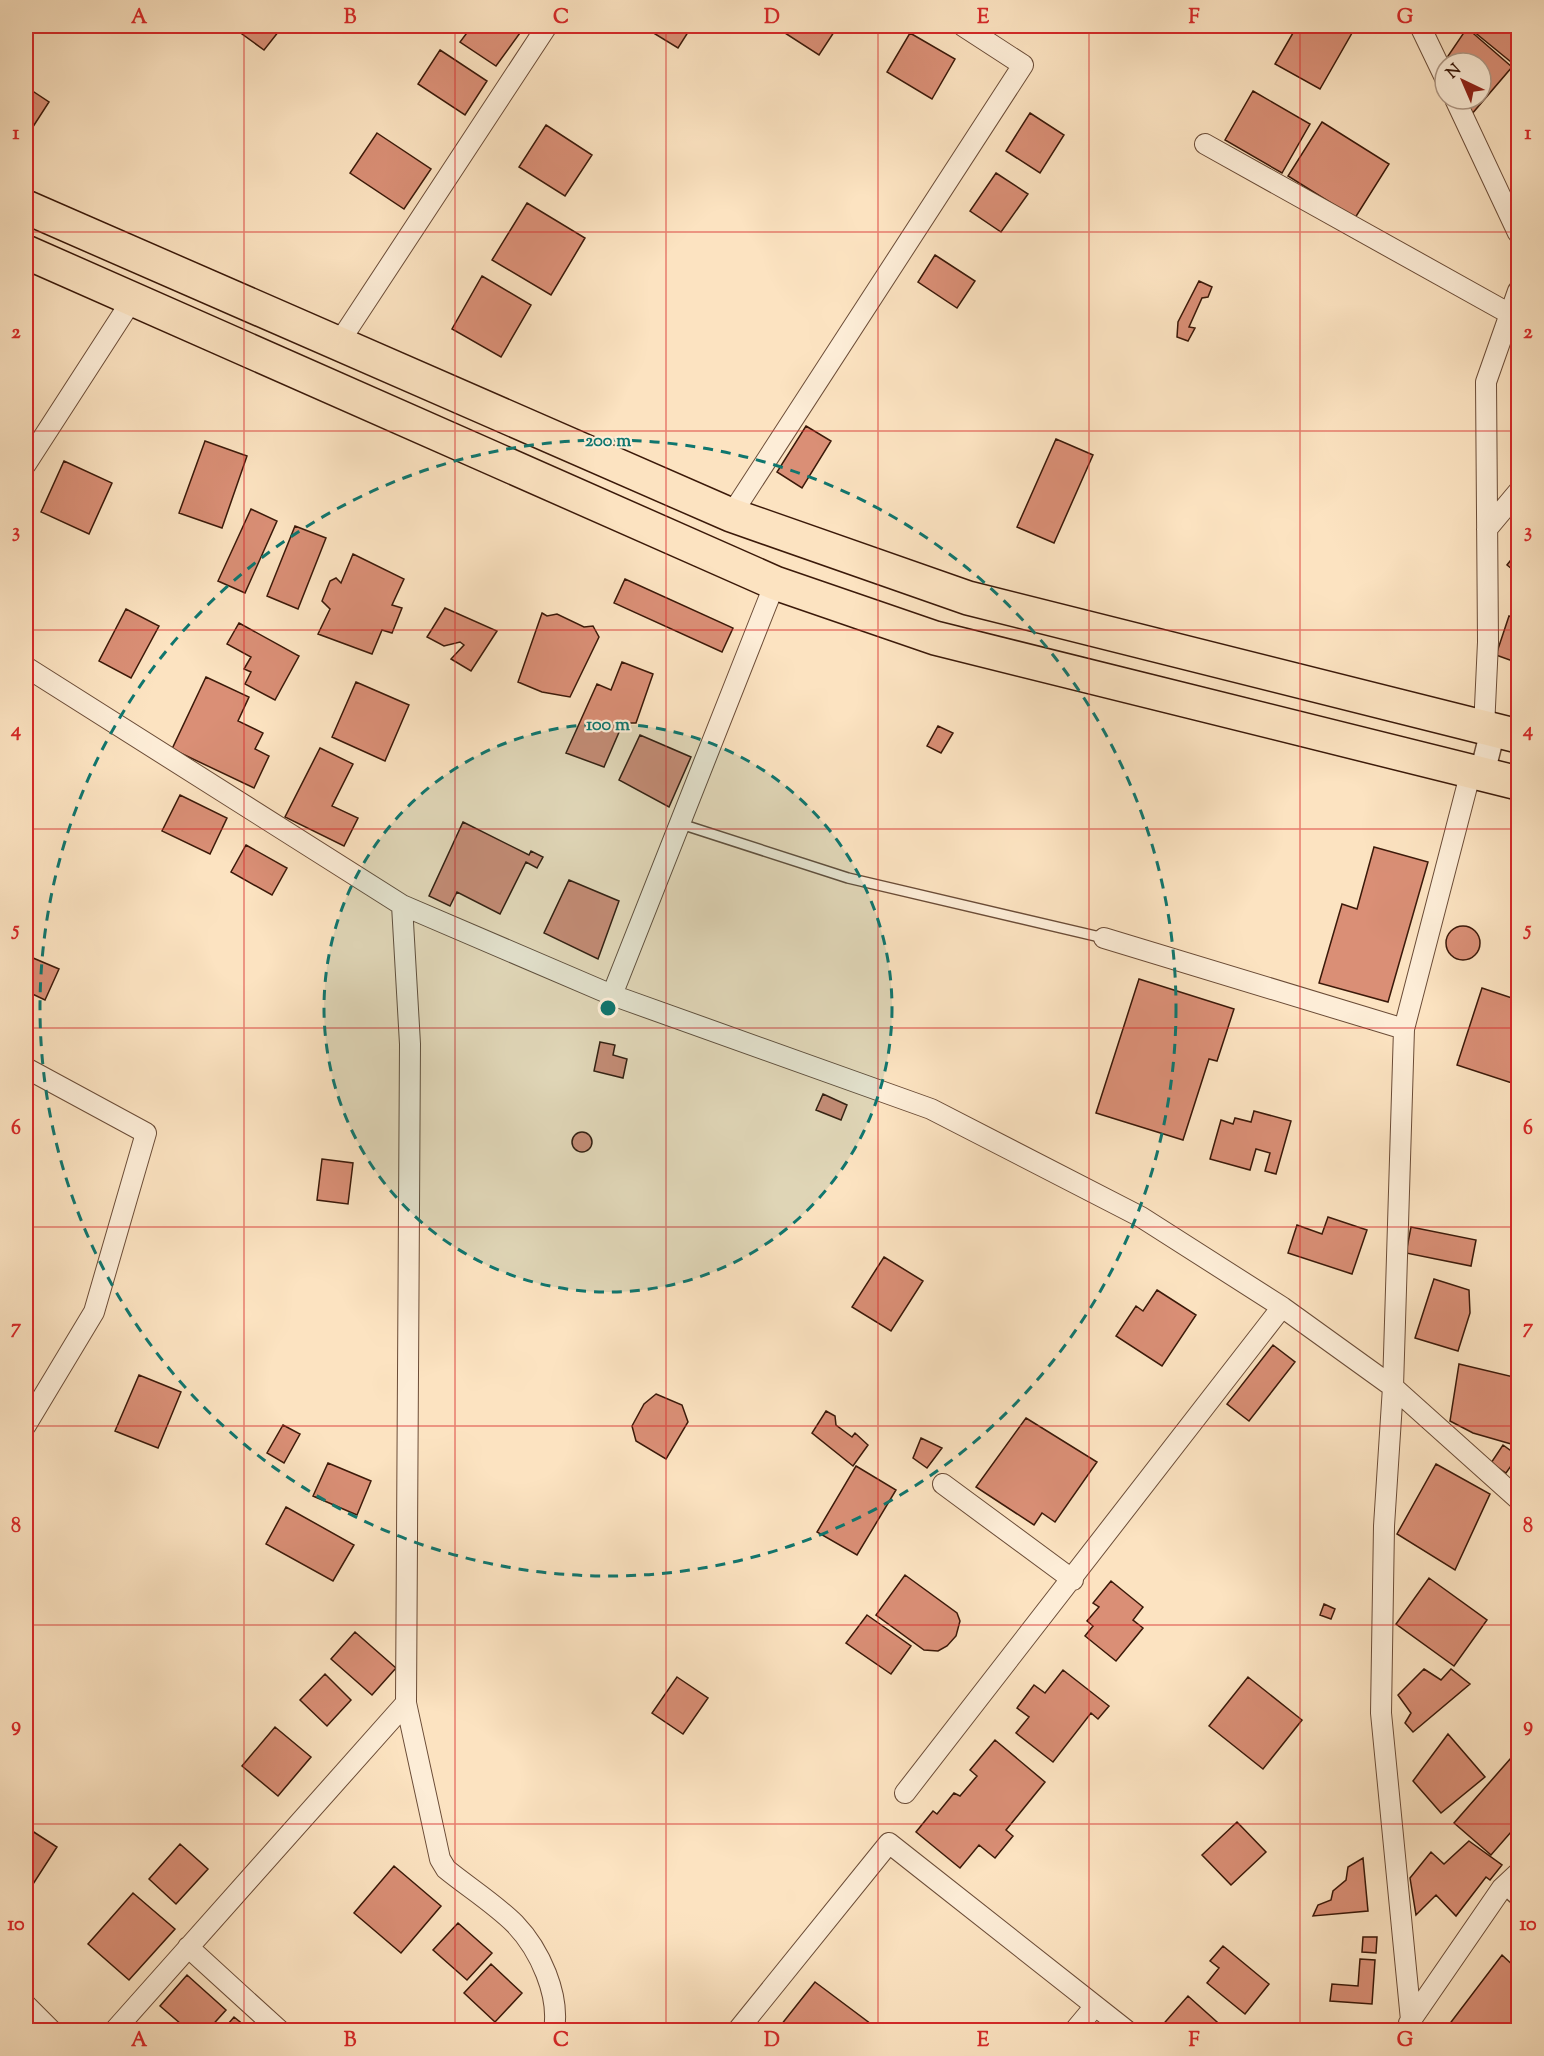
<svg xmlns="http://www.w3.org/2000/svg" width="1544" height="2056" font-family="'Sorts Mill Goudy',serif">
	<style>
		.building { fill: #da8f76; stroke: #3b1909; stroke-width: 1.5 }
		.lines { fill: none; stroke-linecap: round; stroke-linejoin: round }
		.service-casing { stroke: #6b4c37; stroke-width: 12 }
		.minor-casing { stroke: #6b4c37; stroke-width: 22 }
		.tertiary-casing { stroke: #6b4c37; stroke-width: 27 }
		.trunk-casing { stroke: #3b1909; stroke-width: 36 }
		.service { stroke: #fdedd7; stroke-width: 9 }
		.minor { stroke: #fdedd7; stroke-width: 20 }
		.tertiary { stroke: #fdedd7; stroke-width: 24 }
		.trunk { stroke: #fce3c1; stroke-width: 33 }
		.grid { fill: none; stroke: #d62828; stroke-width: 1.5; stroke-opacity: 0.55 }
		.ring { fill: none; stroke: #0f766e; stroke-width: 3; stroke-dasharray: 10 8 }
		.centre { fill: #0f766e; stroke: #fdedd7; stroke-width: 3 }
		.ring-label { font-size: 18px; text-anchor: middle; font-weight: bold; fill: #0f766e; stroke: #fdedd7; stroke-width: 4.5; stroke-linejoin: round; paint-order: stroke }
		.neatline { fill: none; stroke: #d62828; stroke-width: 2 }
		.grid-label { font-size: 20px; text-anchor: middle; font-weight: bold; fill: #d62828 }
	</style>
	<rect width="100%" height="100%" fill="#fce3c1"/>
	<filter id="stains"><feTurbulence type="fractalNoise" baseFrequency=".00333" numOctaves="4"/><feColorMatrix values="0 0 0 0 .2 0 0 0 0 .09 0 0 0 0 .02 0 0 0 .5 -.17"/></filter>
	<radialGradient id="worn" r=".72"><stop offset=".6" stop-color="#630" stop-opacity="0"/><stop offset="1" stop-color="#630" stop-opacity=".3"/></radialGradient>
	<path class="building" d="M231 26H283L264 50Z
		M472 26H525L496 66 460 42Z
		M642 26H692L678 48Z
		M774 26H838L819 55Z
		M1297 26H1356L1320 89 1275 64Z
		M1467 26H1518V52L1511 62Z
		M1467 28 1512 67 1471 115 1465 99H1481V63H1451L1448 56Z
		M910 33 955 59 932 99 887 72Z
		M440 50 487 81 465 115 418 84Z
		M31 90 49 102 27 136 26 100Z
		M1253 91 1310 124 1282 173 1225 140Z
		M1030 113 1064 135 1040 173 1006 151Z
		M1322 122 1389 164 1355 218 1288 176Z
		M546 125 592 155 565 196 519 167Z
		M377 133 431 169 404 209 350 173Z
		M996 173 1028 194 1001 232 970 211Z
		M527 203 585 238 551 295 492 260Z
		M935 255 975 281 957 308 918 282Z
		M482 276 531 305 501 357 452 329Z
		M1199 281 1212 287 1208 297 1202 298 1189 327 1195 328 1188 341 1177 337 1178 322Z
		M806 426 831 441 802 488 777 472Z
		M1056 439 1093 455 1054 543 1017 527Z
		M205 441 247 456 222 528 179 513Z
		M64 461 112 483 89 534 41 512Z
		M251 509 277 521 245 593 218 581Z
		M295 526 326 538 298 609 267 596Z
		M1518 551V574L1507 565Z
		M353 554 404 579 392 605 402 608 392 633 382 630 372 654 318 634 330 609 322 601 330 581 336 578 341 583Z
		M625 579 733 628 722 652 614 603Z
		M1516 604 1518 605V663L1496 655 1509 616 1512 617Z
		M445 608 497 631 471 671 451 659 464 645 460 642 444 646 427 637Z
		M126 609 159 626 131 678 99 661Z
		M542 613 547 616 557 614 584 627 593 626 599 637 570 697 542 692 518 682Z
		M239 623 299 656 275 700 245 684 251 672 244 669 251 657 227 644Z
		M622 662 653 674 636 723H623L604 767 566 753 597 684 611 690Z
		M206 677 249 697 238 721 263 733 255 749 269 756 254 788 172 749Z
		M356 682 409 705 385 761 332 737Z
		M938 726 953 733 941 753 927 746Z
		M640 735 691 757 669 807 619 780Z
		M320 748 353 764 332 806 358 818 344 846 285 817Z
		M180 795 227 818 210 854 162 831Z
		M463 822 529 855 531 851 543 857 537 868 526 862 500 914 457 892 450 906 429 896Z
		M246 845 287 868 272 895 231 872Z
		M1374 847 1428 862 1388 1002 1319 983 1342 904 1357 909Z
		M569 880 619 901 598 959 544 933Z
		M1446 943a17 17 0 1 1 34 0a17 17 0 1 1-34 0Z
		M26 955 59 969 45 1000 26 991Z
		M1139 979 1234 1009 1217 1061 1209 1059 1183 1140 1096 1113Z
		M1482 988 1518 1000V1085L1457 1065Z
		M600 1042 615 1045 613 1055 627 1059 623 1078 594 1071Z
		M823 1094 847 1105 841 1120 816 1110Z
		M1254 1111 1291 1121 1276 1174 1265 1171 1270 1153 1256 1149 1250 1170 1210 1159 1221 1120 1233 1124 1235 1118 1251 1122Z
		M572 1142a10 10 0 1 1 20 0a10 10 0 1 1-20 0Z
		M322 1159 353 1163 348 1204 317 1200Z
		M1328 1217 1367 1230 1352 1274 1288 1253 1297 1225 1322 1234Z
		M1411 1227 1476 1240 1471 1266 1406 1253Z
		M884 1257 923 1281 891 1331 852 1307Z
		M1434 1279 1469 1290 1470 1313 1458 1351 1415 1338Z
		M1157 1290 1196 1315 1162 1366 1116 1336 1136 1306 1143 1311Z
		M1273 1345 1295 1362 1249 1421 1227 1404Z
		M1459 1364 1518 1378V1446L1473 1433 1450 1421Z
		M139 1375 181 1392 158 1448 115 1431Z
		M656 1394 682 1405 688 1422 666 1459 636 1441 632 1426 644 1404Z
		M826 1411 835 1416 836 1425 852 1437 855 1433 868 1445 853 1466 812 1433Z
		M1026 1418 1097 1462 1055 1522 1042 1513 1034 1525 976 1487Z
		M283 1425 300 1434 284 1463 267 1453Z
		M921 1438 942 1448 927 1468 913 1458Z
		M1503 1445 1518 1456 1506 1473 1491 1463Z
		M328 1463 371 1481 357 1515 313 1496Z
		M1436 1464 1490 1494 1455 1570 1397 1534Z
		M856 1466 896 1490 857 1555 817 1532Z
		M286 1507 354 1545 333 1581 266 1544Z
		M905 1575 957 1613 960 1621 956 1636 947 1646 938 1651 924 1650 876 1615Z
		M1429 1578 1487 1620 1454 1666 1396 1624Z
		M1111 1581 1143 1607 1133 1620 1143 1628 1116 1661 1085 1636 1093 1626 1087 1621 1099 1607 1093 1603Z
		M1324 1604 1335 1609 1331 1619 1320 1615Z
		M867 1615 911 1646 891 1674 846 1643Z
		M355 1632 396 1668 372 1695 331 1659Z
		M1424 1669 1441 1680 1451 1669 1470 1684 1413 1732 1405 1723 1411 1713 1398 1695Z
		M1063 1670 1109 1706 1098 1719 1091 1713 1053 1762 1016 1733 1029 1717 1017 1708 1034 1685 1045 1693Z
		M325 1674 351 1700 327 1726 300 1700Z
		M677 1677 708 1698 683 1734 652 1713Z
		M1248 1677 1302 1720 1263 1769 1209 1726Z
		M275 1727 311 1757 278 1796 242 1766Z
		M1448 1734 1485 1777 1441 1813 1413 1781Z
		M995 1740 1045 1782 1006 1830 1013 1836 995 1858 979 1845 960 1868 916 1832 933 1811 937 1814 954 1793 960 1796 977 1776 970 1770Z
		M1518 1750V1824L1491 1855 1454 1823Z
		M1237 1822 1266 1852 1231 1885 1202 1855Z
		M26 1827 57 1847 26 1895Z
		M1469 1841 1502 1865 1490 1880 1486 1877 1456 1916 1436 1895 1416 1915 1410 1878 1431 1852 1444 1864Z
		M180 1844 208 1869 176 1904 149 1879Z
		M1363 1858 1368 1911 1313 1916 1318 1905 1331 1900 1333 1891 1346 1880 1348 1867Z
		M394 1866 441 1906 401 1953 354 1913Z
		M133 1893 175 1929 129 1980 88 1944Z
		M458 1923 492 1953 467 1980 433 1950Z
		M1363 1937H1377L1376 1953 1362 1952Z
		M1223 1946 1269 1984 1245 2014 1207 1983 1219 1968 1210 1961Z
		M1502 1955 1518 1970V2030H1445Z
		M1360 1959 1375 1960 1372 2004 1330 2001 1332 1984 1358 1986Z
		M491 1964 522 1993 495 2022 464 1993Z
		M187 1975 226 2010 208 2030H188L160 2006Z
		M815 1982 879 2030H777Z
		M1188 1996 1226 2030H1225L1159 2029Z
		M234 2017 250 2030H223Z"/>
	<g class="lines">
		<g class="service-casing">
			<path id="service" d="M681 824 848 878 1104 938
				M1502 1888 1518 1902"/>
		</g>
		<g class="minor-casing">
			<path id="minor" d="M1420 26 1445 78
				M1455 99 1518 233
				M1205 144 1510 314
				M338 344 547 26
				M26 464 132 300
				M731 515 1023 65 963 26
				M1487 529 1518 492
				M26 667 402 905 612 995 931 1109 1141 1217 1282 1307 1393 1387 1518 1499
				M1484 728 1488 642 1486 382 1518 291
				M402 905 410 1044 406 1703 440 1859 446 1869C468 1887 495 1904 515 1924 540 1950 560 1995 554 2030
				M1104 938 1404 1029
				M612 995 775 583
				M26 1068 146 1133 94 1312 26 1425
				M943 1484 1073 1580
				M905 1793 1282 1307
				M188 1947 279 2030
				M26 2005 51 2030
				M1411 2020 1381 1713 1384 1526 1393 1387 1404 1029 1471 771
				M1409 2023 1502 1888 1518 1873
				M115 2030 406 1703
				M738 2030 889 1843 1126 2030
				M1075 2030 1095 2006"/>
		</g>
		<g class="tertiary-casing">
			<path id="tertiary" d="M1482 774 1493 730"/>
		</g>
		<g class="trunk-casing">
			<path id="trunk" d="M26 207 731 515 968 598 1518 736
				M26 252 775 583 935 638 1518 783"/>
		</g>
		<use href="#service" class="service"/>
		<use href="#minor" class="minor"/>
		<use href="#tertiary" class="tertiary"/>
		<use href="#trunk" class="trunk"/>
	</g>
	<path class="grid" d="M244 26V2030M455 26V2030M666 26V2030M878 26V2030M1089 26V2030M1300 26V2030M26 232H1518M26 431H1518M26 630H1518M26 829H1518M26 1028H1518M26 1227H1518M26 1426H1518M26 1625H1518M26 1824H1518"/>
	<circle cx="608" cy="1008" r="284" fill="#0f766e" fill-opacity=".12"/>
	<g class="ring">
		<circle cx="608" cy="1008" r="284"/>
		<circle cx="608" cy="1008" r="568"/>
	</g>
	<circle cx="608" cy="1008" r="9" class="centre"/>
	<g class="ring-label">
		<text x="608" y="446">200 m</text>
		<text x="608" y="730">100 m</text>
	</g>
	<rect width="1544" height="2056" fill="none" stroke="#fce3c1" stroke-width="66"/>
	<g transform="translate(1463 81) rotate(316)"><circle r="28" fill="#fdedd7" stroke="#af9885" stroke-width="1.5"/>
	<path d="M0-4.5L10 22L0 15L-10 22Z" fill="#8f2418"/>
	<text y="-9" font-size="16" font-weight="bold" text-anchor="middle" fill="#3b1909">N</text>
	</g>
	<rect x="33" y="33" width="1478" height="1990" class="neatline"/>
	<g class="grid-label">
		<text x="139" y="23">A</text>
		<text x="350" y="23">B</text>
		<text x="561" y="23">C</text>
		<text x="772" y="23">D</text>
		<text x="983" y="23">E</text>
		<text x="1194" y="23">F</text>
		<text x="1405" y="23">G</text>
		<text x="16" y="139">1</text>
		<text x="1528" y="139">1</text>
		<text x="16" y="338">2</text>
		<text x="1528" y="338">2</text>
		<text x="16" y="537">3</text>
		<text x="1528" y="537">3</text>
		<text x="16" y="736">4</text>
		<text x="1528" y="736">4</text>
		<text x="16" y="935">5</text>
		<text x="1528" y="935">5</text>
		<text x="16" y="1134">6</text>
		<text x="1528" y="1134">6</text>
		<text x="16" y="1333">7</text>
		<text x="1528" y="1333">7</text>
		<text x="16" y="1532">8</text>
		<text x="1528" y="1532">8</text>
		<text x="16" y="1731">9</text>
		<text x="1528" y="1731">9</text>
		<text x="16" y="1930">10</text>
		<text x="1528" y="1930">10</text>
		<text x="139" y="2046">A</text>
		<text x="350" y="2046">B</text>
		<text x="561" y="2046">C</text>
		<text x="772" y="2046">D</text>
		<text x="983" y="2046">E</text>
		<text x="1194" y="2046">F</text>
		<text x="1405" y="2046">G</text>
	</g>
	<rect width="100%" height="100%" filter="url(#stains)"/>
	<rect width="100%" height="100%" fill="url(#worn)"/>
</svg>
